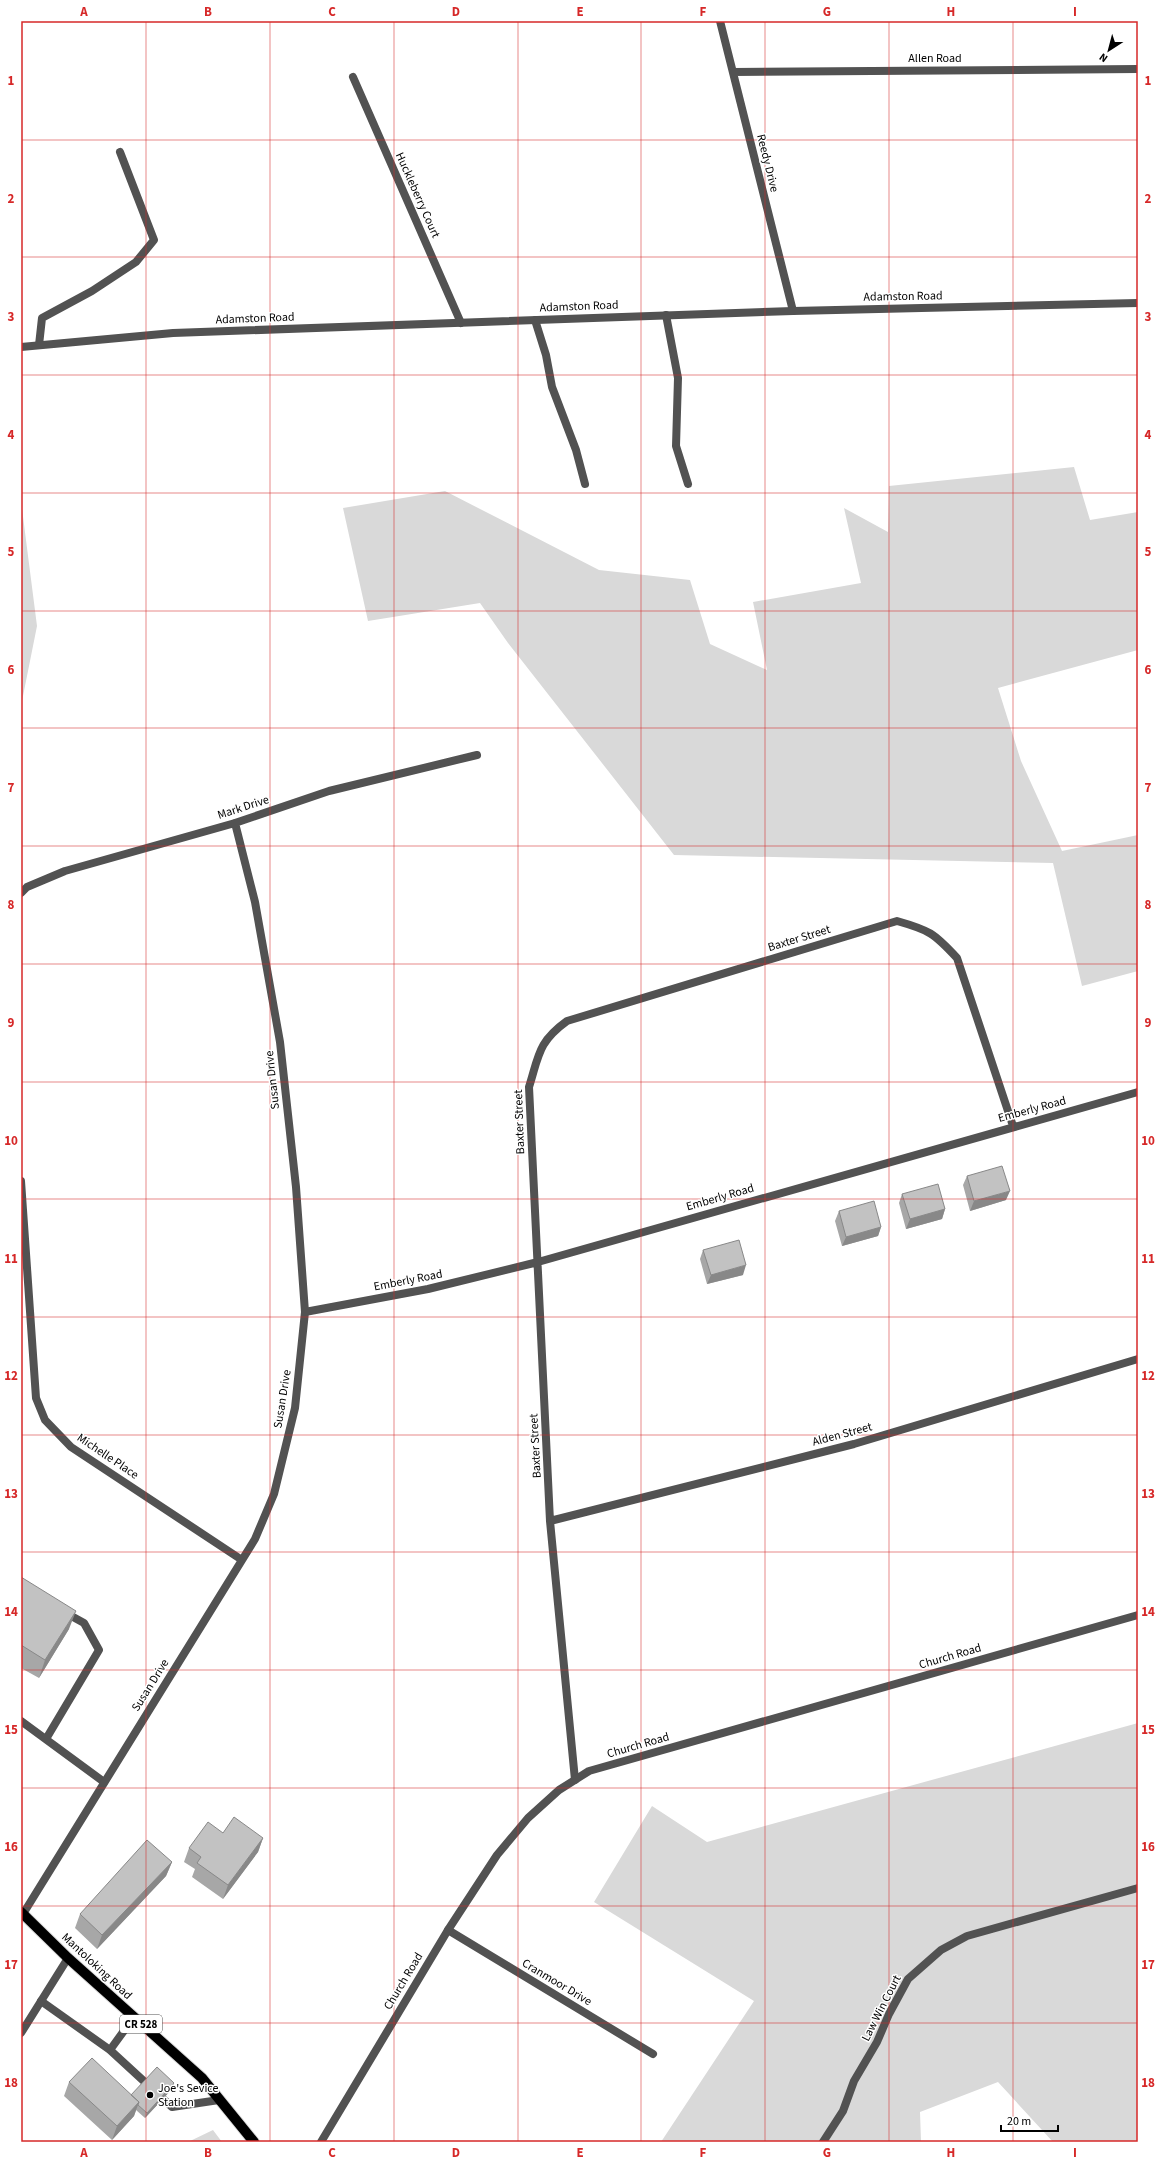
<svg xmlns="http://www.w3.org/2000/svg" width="1159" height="2163" font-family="'Source Sans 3',sans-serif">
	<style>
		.green { fill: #d9d9d9 }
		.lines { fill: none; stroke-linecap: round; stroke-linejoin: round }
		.primary-casing { stroke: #dbdbdb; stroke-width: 12 }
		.service { stroke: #525252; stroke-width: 8 }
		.minor { stroke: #525252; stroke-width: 8 }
		.tertiary { stroke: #525252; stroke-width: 8 }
		.primary { stroke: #000; stroke-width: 10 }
		.wall { fill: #a7a7a7 }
		.shaded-wall { fill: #888 }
		.building { fill: #c2c2c2; stroke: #888 }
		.grid { fill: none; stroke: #d62828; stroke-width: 1; stroke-opacity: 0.55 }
		.poi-dot { fill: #000; stroke: #fff; stroke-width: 1.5 }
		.labels { text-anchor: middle; stroke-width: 3; stroke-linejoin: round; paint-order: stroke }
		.shield { fill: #fff; stroke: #4c4c4c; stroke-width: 1 }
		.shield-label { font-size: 11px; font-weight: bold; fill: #000 }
		.street-label { font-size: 12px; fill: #000; stroke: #fff }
		.poi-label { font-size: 12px; fill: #000; stroke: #fff; text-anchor: start }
		.neatline { fill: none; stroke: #d62828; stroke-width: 1.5 }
		.grid-label { font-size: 13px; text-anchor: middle; font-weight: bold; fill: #d62828 }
	</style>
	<rect width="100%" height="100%" fill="#fff"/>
	<path class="green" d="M1074 467 1090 520 1138 512V650L998 688 1021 761 1062 851 1138 835V971L1082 986 1053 863 674 855 508 643 480 603 368 621 343 508 445 491 599 570 690 580 710 644 767 670 753 602 861 583 844 508 888 532 889 486Z
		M21 501 37 626 21 706Z
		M1138 1723V2142H1053L998 2082 920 2112 921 2142H661L754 2001 594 1902 652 1806 707 1842Z
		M213 2130 222 2142H188Z"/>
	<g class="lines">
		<g class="primary-casing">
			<path id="primary" d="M21 1912 68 1958 202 2078 254 2142"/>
		</g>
		<path class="service" d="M666 315 678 378 676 446 688 484
			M535 320 546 355 552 387 576 450 585 484
			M39 345 42 318 92 291 136 262 154 240 120 152
			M21 1721 104 1782
			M46 1739 99 1650 84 1623 64 1612
			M41 2001 110 2050
			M134 2017 110 2050 172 2107 219 2100"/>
		<path class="minor" d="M720 21 793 311
			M733 72 1138 69
			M353 77 461 323
			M21 893 27 887 65 871 235 823 329 791 477 755
			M21 1181 36 1398 45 1420 71 1447 242 1560
			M305 1312 428 1289 538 1262 1138 1092
			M550 1521 854 1444 1138 1359
			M575 1780 550 1521 529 1087C539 1055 538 1042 567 1021L897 921C929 930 934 933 957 958L1013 1126
			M23 1914 255 1539 274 1494 295 1408 305 1312 296 1187 280 1042 255 902 235 823
			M448 1930 653 2054
			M21 2033 68 1958
			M823 2142 843 2111 854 2081 877 2042 889 2014 908 1979 941 1950 967 1936 1138 1888"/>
		<path class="tertiary" d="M21 347 173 333 793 311 1138 303
			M321 2142 448 1930 497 1855 528 1818 559 1790 589 1771 1138 1615"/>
		<use href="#primary" class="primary"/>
	</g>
	<path class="wall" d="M967 1176 1006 1200 970 1211 963 1185Z
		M902 1194 945 1209 942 1219 906 1229 899 1203Z
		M839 1211 881 1227 878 1236 842 1246 835 1221Z
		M703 1250 743 1275 707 1284 700 1259Z
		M21 1577 69 1629 39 1678 21 1668Z
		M223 1833 263 1838 258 1852 223 1899 192 1877 195 1869 184 1862 189 1848Z
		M172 1862 166 1876 97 1949 75 1928 80 1914Z
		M69 2082 131 2095 174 2083 173 2088 145 2118 136 2110 134 2116 112 2140 64 2096Z"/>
	<path class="shaded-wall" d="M1010 1191 1006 1200 970 1211 974 1201Z
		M945 1209 942 1219 906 1229 910 1219Z
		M881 1227 878 1236 842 1246 846 1237Z
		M746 1265 743 1275 707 1284 711 1275Z
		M76 1611 69 1629 39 1678 45 1660Z
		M263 1838 258 1852 223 1899 228 1885Z
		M172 1862 166 1876 97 1949 102 1935Z
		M174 2083 173 2088 145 2118 147 2113Z
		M139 2102 134 2116 112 2140 117 2126Z"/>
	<path class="building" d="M1002 1166 1010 1191 974 1201 967 1176Z
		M938 1184 945 1209 910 1219 902 1194Z
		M874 1201 881 1227 846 1237 839 1211Z
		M739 1240 746 1265 711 1275 703 1250Z
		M21 1577 76 1611 45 1660 21 1645Z
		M234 1817 263 1838 228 1885 197 1863 201 1857 189 1848 208 1822 223 1833Z
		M147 1840 172 1862 102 1935 80 1914Z
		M92 2058 139 2102 117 2126 69 2082Z
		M157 2067 174 2083 147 2113 138 2105 139 2102 131 2095Z"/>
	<path class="grid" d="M146 21V2142M270 21V2142M394 21V2142M518 21V2142M641 21V2142M765 21V2142M889 21V2142M1013 21V2142M21 140H1138M21 257H1138M21 375H1138M21 493H1138M21 611H1138M21 728H1138M21 846H1138M21 964H1138M21 1082H1138M21 1199H1138M21 1317H1138M21 1435H1138M21 1552H1138M21 1670H1138M21 1788H1138M21 1906H1138M21 2023H1138"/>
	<circle class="poi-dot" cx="150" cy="2095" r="4"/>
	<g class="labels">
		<rect class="shield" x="120" y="2015" width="42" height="18" rx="3"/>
		<g class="shield-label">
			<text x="141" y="2028">CR 528</text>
		</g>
		<g class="street-label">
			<text x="935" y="62">Allen Road</text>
			<text transform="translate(768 163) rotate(76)" y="4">Reedy Drive</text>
			<text transform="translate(418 195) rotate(66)" y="4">Huckleberry Court</text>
			<text transform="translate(903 296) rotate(-1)" y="4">Adamston Road</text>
			<text transform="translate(579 306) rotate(-2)" y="4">Adamston Road</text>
			<text transform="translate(255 318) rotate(-2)" y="4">Adamston Road</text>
			<text transform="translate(243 807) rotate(-18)" y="4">Mark Drive</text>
			<text transform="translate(799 938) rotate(-17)" y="4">Baxter Street</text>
			<text transform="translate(272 1080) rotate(-96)" y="4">Susan Drive</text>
			<text transform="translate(1032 1109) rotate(-15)" y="4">Emberly Road</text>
			<text transform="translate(519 1122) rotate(-92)" y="4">Baxter Street</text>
			<text transform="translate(720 1197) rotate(-16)" y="4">Emberly Road</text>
			<text transform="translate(408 1280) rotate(-11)" y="4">Emberly Road</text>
			<text transform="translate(282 1399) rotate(-81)" y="4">Susan Drive</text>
			<text transform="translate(842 1434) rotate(-15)" y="4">Alden Street</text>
			<text transform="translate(535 1446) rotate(-93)" y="4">Baxter Street</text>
			<text transform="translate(108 1456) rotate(34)" y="4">Michelle Place</text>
			<text transform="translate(950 1656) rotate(-16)" y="4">Church Road</text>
			<text transform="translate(150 1685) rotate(-58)" y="4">Susan Drive</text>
			<text transform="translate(638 1745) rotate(-16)" y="4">Church Road</text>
			<text transform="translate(97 1966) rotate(43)" y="4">Mantoloking Road</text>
			<text transform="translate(403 1981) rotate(-59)" y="4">Church Road</text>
			<text transform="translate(557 1982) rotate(31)" y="4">Cranmoor Drive</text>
			<text transform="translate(881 2008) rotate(-63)" y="4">Law Win Court</text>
		</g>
		<g class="poi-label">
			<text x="158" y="2092">Joe's Sevice<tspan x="158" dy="14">Station</tspan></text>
		</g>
	</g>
	<rect width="1159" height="2163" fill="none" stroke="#ffffff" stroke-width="44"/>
	<g transform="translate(1109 50) rotate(216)" stroke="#ffffff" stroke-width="3" paint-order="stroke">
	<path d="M0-3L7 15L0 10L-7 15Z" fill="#000000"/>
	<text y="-6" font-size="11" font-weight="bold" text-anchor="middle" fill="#000000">N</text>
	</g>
	<path d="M1001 2125v6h57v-6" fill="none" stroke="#000000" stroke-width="2"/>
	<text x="1007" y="2125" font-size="12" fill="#000000" stroke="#ffffff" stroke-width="3" paint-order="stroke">20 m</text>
	<rect x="22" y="22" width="1115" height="2119" class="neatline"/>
	<g class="grid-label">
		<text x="84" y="16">A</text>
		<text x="208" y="16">B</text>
		<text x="332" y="16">C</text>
		<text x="456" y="16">D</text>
		<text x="580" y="16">E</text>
		<text x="703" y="16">F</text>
		<text x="827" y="16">G</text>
		<text x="951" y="16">H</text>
		<text x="1075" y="16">I</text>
		<text x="11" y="85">1</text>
		<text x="1148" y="85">1</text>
		<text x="11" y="203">2</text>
		<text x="1148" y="203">2</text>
		<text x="11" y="321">3</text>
		<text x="1148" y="321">3</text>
		<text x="11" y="439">4</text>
		<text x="1148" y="439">4</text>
		<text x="11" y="556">5</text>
		<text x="1148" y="556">5</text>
		<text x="11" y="674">6</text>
		<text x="1148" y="674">6</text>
		<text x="11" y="792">7</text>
		<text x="1148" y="792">7</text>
		<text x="11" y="909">8</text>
		<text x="1148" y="909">8</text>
		<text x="11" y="1027">9</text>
		<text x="1148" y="1027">9</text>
		<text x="11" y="1145">10</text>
		<text x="1148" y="1145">10</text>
		<text x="11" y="1263">11</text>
		<text x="1148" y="1263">11</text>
		<text x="11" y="1380">12</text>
		<text x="1148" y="1380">12</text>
		<text x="11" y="1498">13</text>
		<text x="1148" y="1498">13</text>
		<text x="11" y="1616">14</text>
		<text x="1148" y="1616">14</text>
		<text x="11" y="1734">15</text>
		<text x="1148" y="1734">15</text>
		<text x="11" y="1851">16</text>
		<text x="1148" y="1851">16</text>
		<text x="11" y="1969">17</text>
		<text x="1148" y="1969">17</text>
		<text x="11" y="2087">18</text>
		<text x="1148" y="2087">18</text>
		<text x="84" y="2157">A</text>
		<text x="208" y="2157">B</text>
		<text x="332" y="2157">C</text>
		<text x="456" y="2157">D</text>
		<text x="580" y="2157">E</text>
		<text x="703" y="2157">F</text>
		<text x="827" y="2157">G</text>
		<text x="951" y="2157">H</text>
		<text x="1075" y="2157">I</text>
	</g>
</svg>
